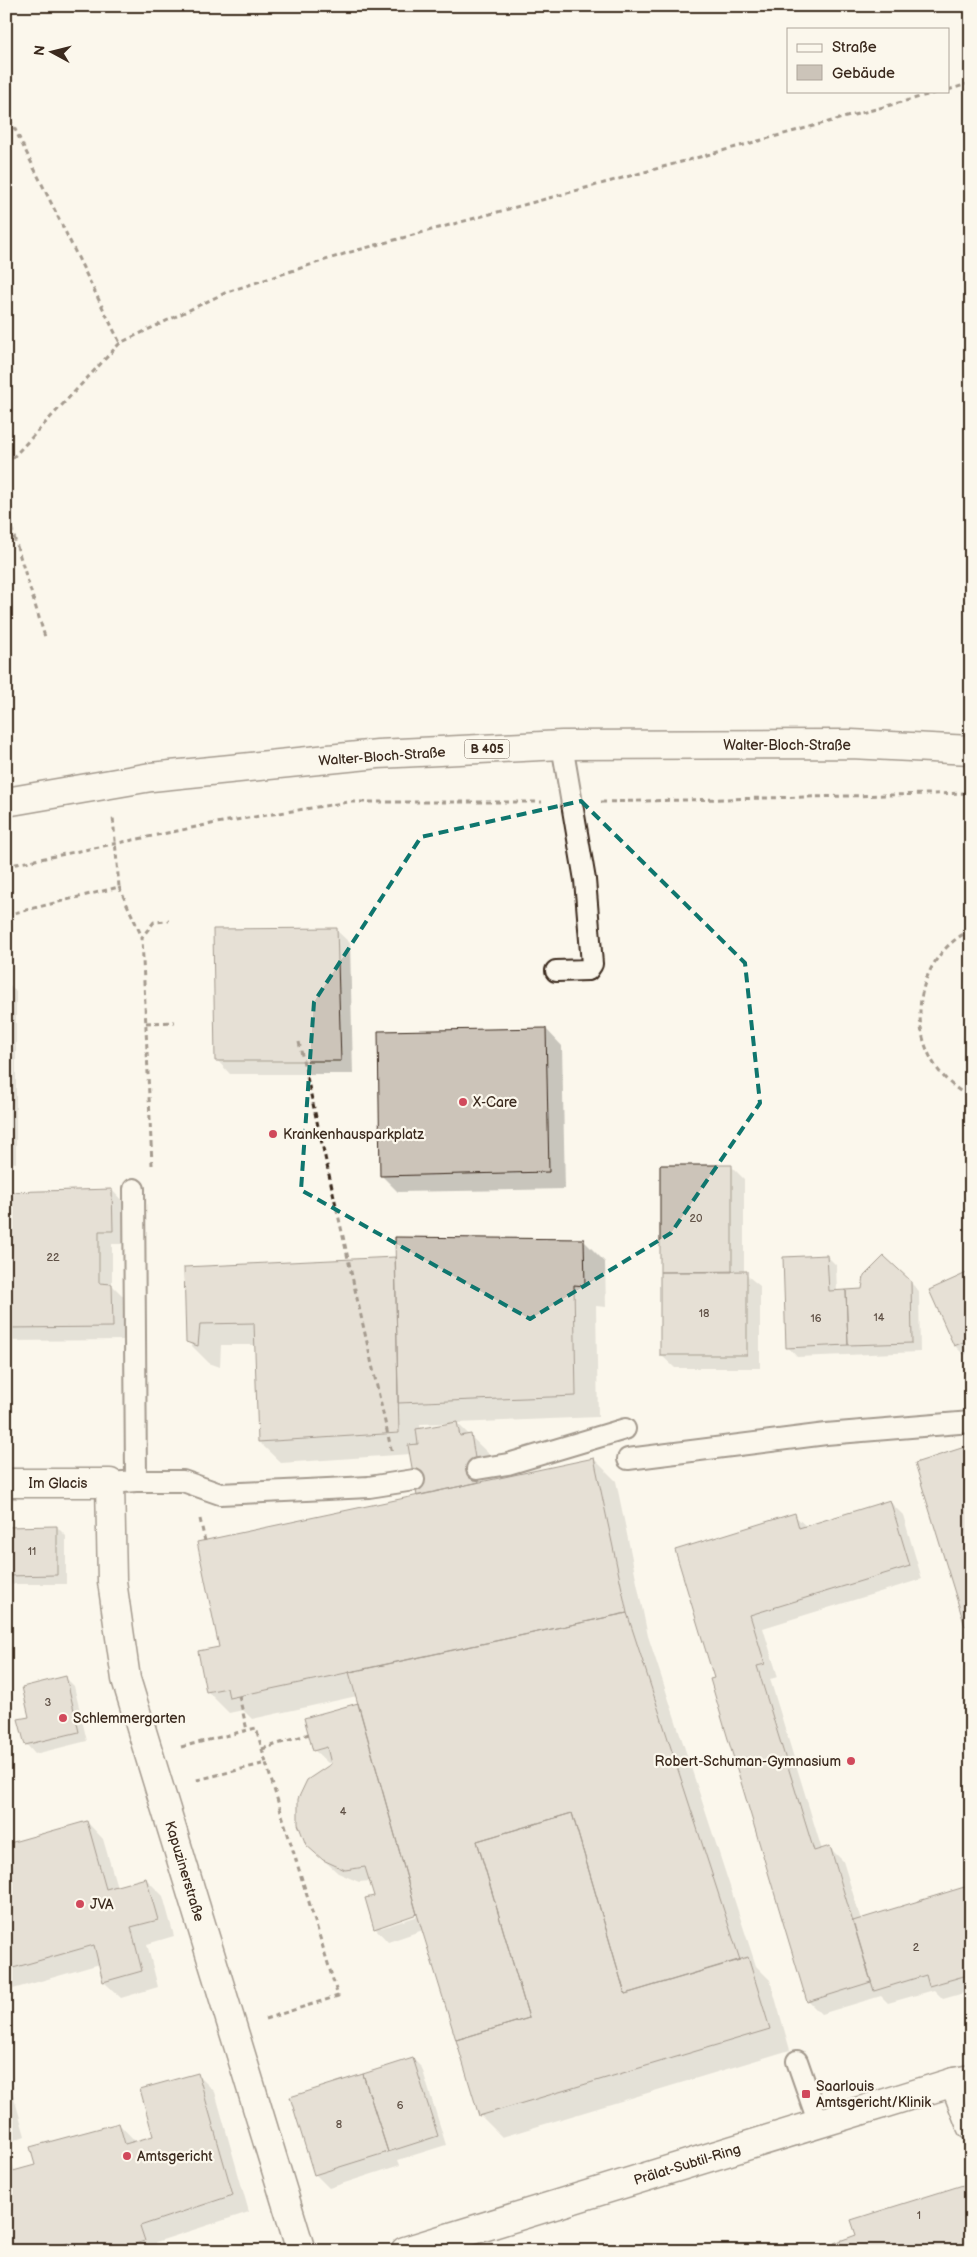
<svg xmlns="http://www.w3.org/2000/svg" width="977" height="2257" font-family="'Balsamiq Sans',sans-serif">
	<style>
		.shadow { fill: #0003; fill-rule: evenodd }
		.building { fill: #ccc4b9; stroke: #3b2a1e }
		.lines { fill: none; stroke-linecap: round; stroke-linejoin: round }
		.service-casing { stroke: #3b2a1e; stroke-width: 24 }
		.minor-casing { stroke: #3b2a1e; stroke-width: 31 }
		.tertiary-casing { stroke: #3b2a1e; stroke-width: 31 }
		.primary-casing { stroke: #3b2a1e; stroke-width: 31 }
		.path { stroke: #3b2a1e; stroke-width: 3; stroke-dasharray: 5 4; stroke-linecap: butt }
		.service { stroke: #fbf7ec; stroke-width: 20 }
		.minor { stroke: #fbf7ec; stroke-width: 28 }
		.tertiary { stroke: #fbf7ec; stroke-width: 28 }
		.primary { stroke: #fbf7ec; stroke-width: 28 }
		.marked { fill: none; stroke: #0f766e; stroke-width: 4; stroke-dasharray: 10 6; stroke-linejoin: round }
		.poi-dot { fill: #d1495b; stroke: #fbf7ec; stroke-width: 2 }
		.labels { text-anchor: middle; stroke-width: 4.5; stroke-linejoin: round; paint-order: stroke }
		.number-label { font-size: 11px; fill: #5f5045 }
		.shield { fill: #fbf7ec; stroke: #75685c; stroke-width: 1 }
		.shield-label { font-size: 12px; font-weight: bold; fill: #3b2a1e }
		.street-label { font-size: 14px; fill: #3b2a1e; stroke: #fbf7ec }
		.poi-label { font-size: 14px; fill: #3b2a1e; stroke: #fbf7ec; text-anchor: start }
	</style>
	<rect width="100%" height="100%" fill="#fbf7ec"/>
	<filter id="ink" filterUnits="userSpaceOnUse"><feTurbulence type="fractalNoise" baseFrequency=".02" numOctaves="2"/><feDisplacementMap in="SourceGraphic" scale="10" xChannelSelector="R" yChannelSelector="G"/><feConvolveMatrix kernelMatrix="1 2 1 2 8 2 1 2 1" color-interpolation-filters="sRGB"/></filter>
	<g filter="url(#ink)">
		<path class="shadow" d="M336 930 350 943 353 1074H230L217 1060Z
			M6 981 16 991V1163L6 1162Z
			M546 1029 562 1046 565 1189 398 1192 381 1175Z
			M731 1166 744 1179V1273L760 1286V1368H675L661 1355Z
			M112 1190 125 1204V1244H112V1285L125 1298 126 1340 6 1341V1193Z
			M583 1240 605 1262 606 1307 596 1306 598 1417 457 1423 492 1457 496 1480 594 1459 616 1481 648 1636 756 1966 770 1980 790 2050 502 2137 480 2115 423 1930 388 1942 375 1928V1897L370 1881 359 1882 338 1873 307 1845 336 1761 328 1763 314 1750 361 1707 357 1696 252 1719 243 1710 229 1713 208 1692 199 1652 220 1648 419 1497 411 1454 281 1463 259 1442 256 1345H221L220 1367 209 1363 187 1341 186 1268 396 1258ZM447 1423V1425L420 1430V1424ZM423 1911 424 1914 381 1928V1925Z
			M827 1256 836 1265 837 1292 863 1290 910 1282 919 1291 920 1352 797 1357 788 1347Z
			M971 1272V1352L964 1355 955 1346 931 1290Z
			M890 1502 903 1515 922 1579 763 1628 778 1677 770 1679 822 1850 830 1848 843 1861 861 1920 971 1887V1991L943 1999 934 1990 888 2003 881 1996 821 2014 808 2001 716 1678 794 1515 807 1527Z
			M57 1527 66 1536V1584H6V1528Z
			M65 1677 74 1686 87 1741 35 1754 26 1744Z
			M87 1822 103 1839 117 1887 146 1879 163 1896 174 1936 147 1944 158 1987 121 1998 104 1982 100 1964 6 1991V1845Z
			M413 2059 422 2068 446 2145 398 2160 400 2165 329 2188 315 2174Z
			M6 2069 25 2136 6 2143Z
			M198 2075 215 2092 249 2212 156 2242 158 2251H6V2143L15 2172 36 2166 119 2124 136 2142 154 2137Z
			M963 2186 971 2194V2251L858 2236Z"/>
		<path class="building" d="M337 928 341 1061H215L213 929Z
			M546 1028 549 1172 380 1176 378 1031Z
			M660 1165H732V1272H660Z
			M112 1189 113 1231H99V1283L112 1284 113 1327 6 1328V1192Z
			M395 1237 584 1239 585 1286 574 1285 576 1396 398 1403Z
			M827 1255 829 1291 846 1290 848 1345 786 1348 783 1257Z
			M884 1256 911 1281 912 1343 848 1345 846 1290 862 1289 864 1276Z
			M395 1257 399 1433 258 1442 254 1323 200 1324 198 1346 186 1342 184 1267Z
			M747 1271V1355H660V1272Z
			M971 1271V1339L954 1346 929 1290Z
			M457 1422 460 1436 471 1434 479 1482 417 1496 408 1445 418 1444 416 1429Z
			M971 1445V1624L965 1626 915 1463Z
			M594 1458 627 1613 229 1698 227 1688 206 1692 198 1651 219 1647 197 1542Z
			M890 1500 910 1566 750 1615 765 1664 757 1666 814 1851 830 1846 871 1982 807 2002 710 1679 714 1678 675 1550 795 1513 799 1528Z
			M57 1526V1575L6 1576V1527Z
			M627 1613 740 1960 625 1994 572 1813 477 1841 529 2018 456 2040 417 1914 349 1672Z
			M66 1676 79 1732 25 1745 18 1719 29 1717 22 1687Z
			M358 1703 417 1914 374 1929 365 1898 374 1896 365 1867 345 1870 323 1860 306 1845 298 1824V1799L307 1780 331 1764 327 1747 313 1751 304 1718Z
			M572 1813 625 1994 748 1957 770 2029 479 2116 456 2040 529 2018 477 1841Z
			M87 1821 106 1889 146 1878 158 1920 131 1927 142 1971 103 1982 94 1945 6 1970V1844Z
			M971 1885V1974L929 1986 926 1975 874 1991 853 1921Z
			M413 2058 438 2136 388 2152 363 2074Z
			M198 2073 233 2195 140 2226 145 2241 111 2251H70L68 2243 42 2251H6V2173L35 2165 30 2147 119 2123 125 2144 153 2136 140 2089Z
			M363 2074 388 2152 314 2175 290 2097Z
			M963 2185 971 2210V2251H837L834 2243 856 2235 851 2220Z"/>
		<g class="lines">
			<g class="service-casing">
				<path id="service" d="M556 971 588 970 592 964 585 880 562 745
					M134 1189 136 1481
					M628 1459 826 1434 971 1422
					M477 1469 508 1464 625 1429
					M110 1483 136 1481H183L220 1494 369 1487 414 1480
					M797 2061 819 2124"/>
			</g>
			<g class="minor-casing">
				<path id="minor" d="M6 1483H110L112 1581 126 1679 301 2251
					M954 2082 971 2126"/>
			</g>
			<g class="tertiary-casing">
				<path id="tertiary" d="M405 2251 954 2082 971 2079"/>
			</g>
			<g class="primary-casing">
				<path id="primary" d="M6 802 151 777 378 754 562 745 851 744 971 750"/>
			</g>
			<path class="path" d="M948 90 971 83
				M6 111 120 343
				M6 465 120 343 227 292 347 253 942 91
				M6 511 45 637
				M601 802 971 793
				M6 866 216 823 349 802H542
				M119 887 142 937
				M6 915 119 887 113 817
				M971 930C903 963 903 1064 971 1097
				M146 1023 175 1022
				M299 1042 392 1453
				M152 1165 142 937 154 922 169 921
				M200 1519 205 1541
				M239 1696 247 1730
				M181 1747 256 1728 266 1763 193 1781
				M262 1749 309 1734
				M265 2019 338 1996 266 1763"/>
			<use href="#service" class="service"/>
			<use href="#minor" class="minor"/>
			<use href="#tertiary" class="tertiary"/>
			<use href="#primary" class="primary"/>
		</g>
	</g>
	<path d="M0 0H977V2257H0ZM581 801 745 963 760 1103 671 1233 530 1319 301 1190 314 1002 421 837Z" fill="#fbf7ec" fill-opacity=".55" fill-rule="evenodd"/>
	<path class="marked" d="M581 801 745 963 760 1103 671 1233 530 1319 301 1190 314 1002 421 837Z"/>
	<g class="poi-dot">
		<circle cx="463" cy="1102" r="5"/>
		<circle cx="273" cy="1134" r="5"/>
		<circle cx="63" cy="1718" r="5"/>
		<circle cx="851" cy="1761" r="5"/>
		<circle cx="80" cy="1904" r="5"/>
		<rect x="801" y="2089" width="10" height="10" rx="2.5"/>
		<circle cx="127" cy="2156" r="5"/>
	</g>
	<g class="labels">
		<g class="number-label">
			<text x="696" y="1222">20</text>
			<text x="53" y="1261">22</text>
			<text x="704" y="1317">18</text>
			<text x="879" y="1321">14</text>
			<text x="816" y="1322">16</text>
			<text x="32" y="1555">11</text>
			<text x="48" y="1706">3</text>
			<text x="343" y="1815">4</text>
			<text x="916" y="1951">2</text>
			<text x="400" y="2109">6</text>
			<text x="339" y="2128">8</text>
			<text x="919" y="2219">1</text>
		</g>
		<rect class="shield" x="464.5" y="739.5" width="45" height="19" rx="4"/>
		<g class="shield-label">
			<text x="487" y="753">B 405</text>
		</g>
		<g class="street-label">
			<text x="787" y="750">Walter-Bloch-Straße</text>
			<text transform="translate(382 756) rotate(-4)" y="5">Walter-Bloch-Straße</text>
			<text x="58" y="1488">Im Glacis</text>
			<text transform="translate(185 1871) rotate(73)" y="5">Kapuzinerstraße</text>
			<text transform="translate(687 2164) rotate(-17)" y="5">Prälat-Subtil-Ring</text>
		</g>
		<g class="poi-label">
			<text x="473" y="1107">X-Care</text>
			<text x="283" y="1139">Krankenhausparkplatz</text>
			<text x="73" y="1723">Schlemmergarten</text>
			<text x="841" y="1766" text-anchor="end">Robert-Schuman-Gymnasium</text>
			<text x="90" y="1909">JVA</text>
			<text x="816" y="2091">Saarlouis<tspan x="816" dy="16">Amtsgericht/Klinik</tspan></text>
			<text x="137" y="2161">Amtsgericht</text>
		</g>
	</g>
	<rect width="977" height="2257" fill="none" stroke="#fbf7ec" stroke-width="25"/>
	<rect x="12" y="12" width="952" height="2232" fill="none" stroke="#3b2a1e" stroke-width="2" filter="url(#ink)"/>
	<rect x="787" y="28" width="162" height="65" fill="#fbf7ec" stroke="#aea59a"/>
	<rect x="797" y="44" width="25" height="8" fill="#fbf7ec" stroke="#aea59a"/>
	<text x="832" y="52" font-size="15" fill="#3b2a1e">Straße</text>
	<rect x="797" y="65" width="25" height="15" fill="#ccc4b9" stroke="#aea59a"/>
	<text x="832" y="78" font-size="15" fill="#3b2a1e">Gebäude</text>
	<g transform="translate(52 52) rotate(277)" stroke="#fbf7ec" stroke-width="4" paint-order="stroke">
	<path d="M0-4L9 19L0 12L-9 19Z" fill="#3b2a1e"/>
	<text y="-8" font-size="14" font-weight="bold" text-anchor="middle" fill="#3b2a1e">N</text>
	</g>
</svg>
